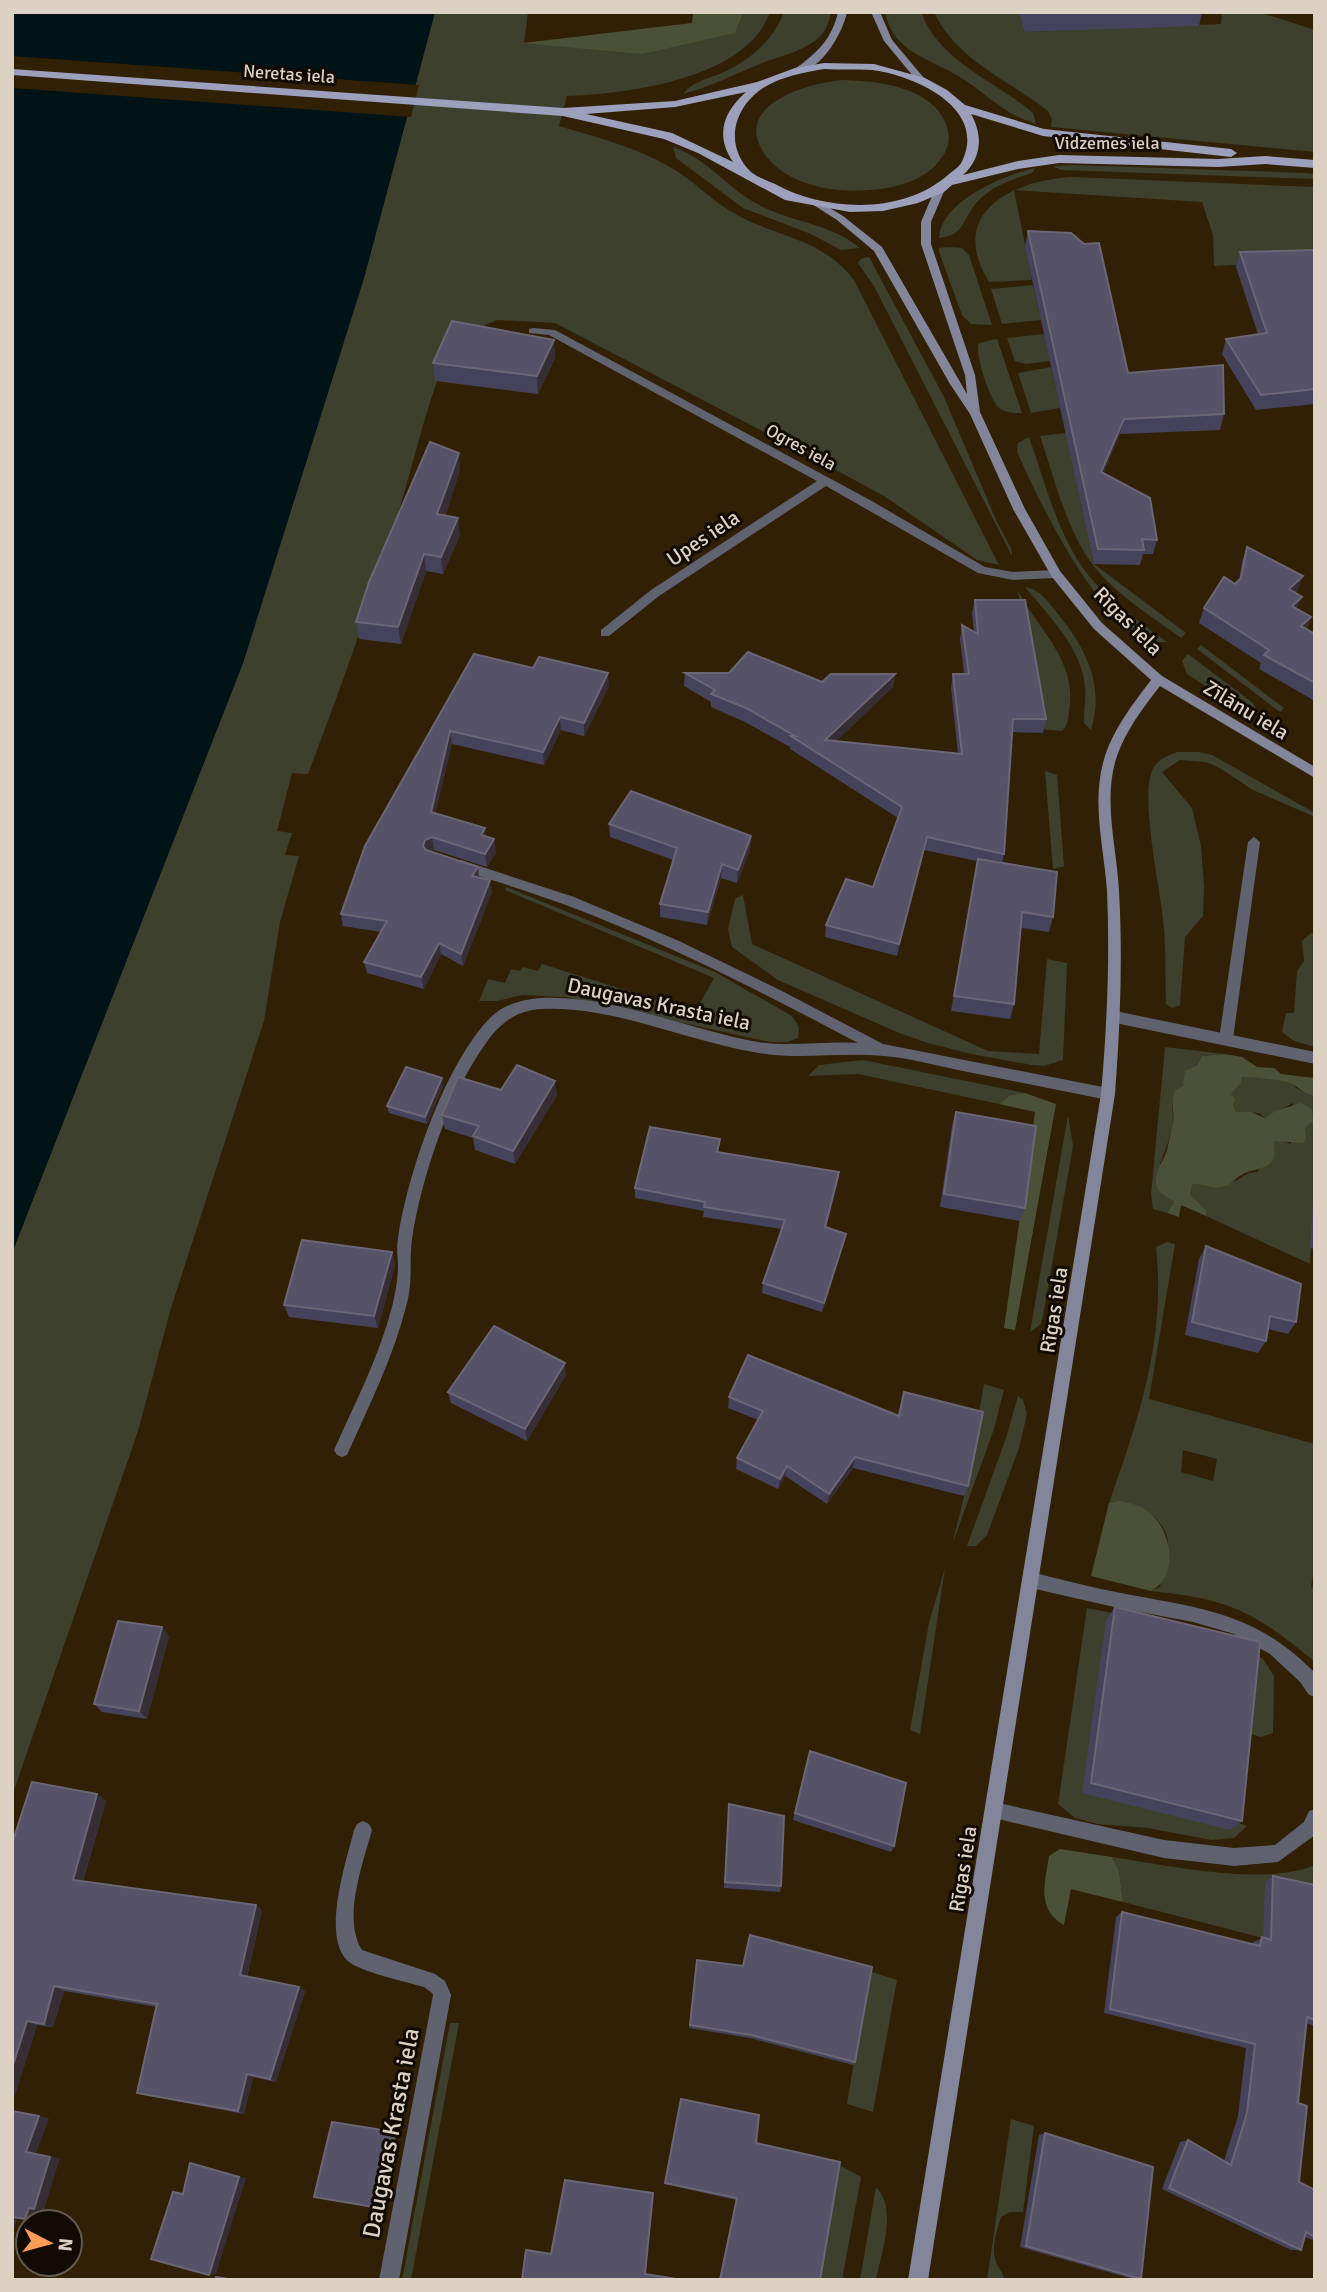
<svg xmlns="http://www.w3.org/2000/svg" width="1327" height="2292" font-family="Signika,sans-serif">
	<style>
		.green { fill: #3c402d; fill-rule: evenodd }
		.forest { fill: #4b5137 }
		.water { fill: #001317 }
		.pier { fill: #302005 }
		.lines { fill: none; stroke-linecap: round; stroke-linejoin: round }
		.service { fill: #60626f; fill-rule: evenodd }
		.minor { fill: #60626f; fill-rule: evenodd }
		.secondary { fill: #83859a; fill-rule: evenodd }
		.primary { fill: #9da0bc; fill-rule: evenodd }
		.wall { fill: #45435c }
		.shaded-wall { fill: #362e34 }
		.building { fill: #565267; stroke: #6b6675; stroke-width: 2 }
		.labels { text-anchor: middle; stroke-width: 6; stroke-linejoin: round; paint-order: stroke }
		.far-street-label { font-size: 18px; fill: #dcd1c2; stroke: #120b03 }
		.street-label { font-size: 21px; fill: #dcd1c2; stroke: #120b03 }
		.near-street-label { font-size: 24px; fill: #dcd1c2; stroke: #120b03 }
	</style>
	<rect width="100%" height="100%" fill="#302005"/>
	<path class="green" d="M435 12H528L524 43 735 33 744 12H770C747 79 627 94 567 96L559 126C599 138 643 149 678 172 700 186 715 204 739 216 782 239 821 238 854 280L999 565 977 560 884 496 810 456 555 323 497 320 454 338C427 398 414 464 394 527 369 610 339 692 308 774L292 773 277 831 292 833 285 855 299 856 280 922 264 1021 171 1308 138 1431 12 1796V1253L243 663 364 278Z
		M784 12H831C829 24 825 33 816 40 799 53 779 56 760 64 734 74 711 87 683 94 693 81 708 79 722 73 749 61 773 41 784 12Z
		M885 12H921C938 59 990 79 1027 108L1033 113 1036 124C1002 113 991 97 963 79 933 59 893 54 885 12Z
		M934 12H1019L1024 32 1221 24 1222 12H1259L1315 30V152L1051 127 1052 120 1048 111C1009 80 956 60 934 12Z
		M844 80C878 81 932 87 946 124 949 133 950 141 946 150 937 170 917 181 896 186 855 196 790 192 764 153 731 104 811 82 844 80Z
		M673 147C707 158 728 189 759 205 792 223 830 223 860 248L841 250 811 234 743 208 676 158Z
		M1073 165 1306 173 1315 174V179L1061 170 1052 166Z
		M1035 168 1032 173C1014 179 996 184 981 198 962 215 968 235 939 238 941 201 1004 175 1035 168Z
		M1073 177 1315 187V260L1214 266 1213 235 1202 202 1014 190 1032 280 989 282C946 212 1013 180 1073 177Z
		M948 247 962 248 969 255 992 325 971 324 962 315 939 252V248Z
		M869 257 944 397 997 522 1012 550V556L874 286 858 263 861 259Z
		M1033 285 1041 320 1002 324 991 289Z
		M1044 334 1050 361 1026 364 1015 361 1007 338Z
		M997 339 1022 413C1014 413 1006 413 999 408 990 400 974 353 979 343Z
		M1051 367 1060 408 1031 413 1018 373Z
		M1066 433 1094 564 1186 633 1181 638C1150 615 1112 592 1090 561 1065 525 1054 477 1040 436Z
		M1029 437C1047 487 1059 544 1096 584 1116 606 1143 624 1167 642 1107 648 1038 499 1017 452L1018 443Z
		M1025 587C1041 590 1048 602 1058 614 1086 648 1105 686 1091 730L1084 723C1084 708 1087 694 1084 679 1077 643 1048 615 1025 587Z
		M1018 591C1039 631 1078 661 1069 711 1068 719 1068 726 1062 731L1042 729Z
		M1201 645 1284 708 1280 712 1197 649Z
		M1188 654 1253 703 1259 714 1228 696 1224 698 1187 674 1182 661Z
		M1177 752H1199L1212 755 1315 813V817L1253 790 1218 767 1206 762 1180 760 1162 772 1192 808 1201 846 1204 886 1203 916 1185 937 1180 1005 1172 1008 1166 1004C1165 979 1166 953 1164 928 1161 892 1140 800 1152 771 1156 760 1167 756 1177 752Z
		M1045 771 1057 775 1064 866 1053 869Z
		M506 887 715 972 792 1016 799 1027 798 1038 787 1042H770L565 997 522 995 497 1001H479L488 979 505 983 511 969 520 971 523 967 538 971 542 964 695 1012 714 978 505 890Z
		M743 895 752 944 988 1051 1039 1054 1047 959 1067 963 1063 1060 1044 1066 1032 1065 971 1054 928 1043 899 1033 778 980 732 947 728 929 735 899Z
		M1311 933 1315 934V1047L1294 1041 1282 1032 1286 1013H1294L1297 971 1304 961 1302 941Z
		M1165 1047 1224 1054 1202 1056 1183 1086 1175 1091C1171 1102 1173 1107 1173 1119 1173 1129 1165 1153 1160 1163L1174 1201 1167 1213 1153 1209 1151 1194Z
		M863 1060 1025 1093 1010 1095 999 1104 858 1074 808 1076 819 1065Z
		M1242 1077 1270 1078 1293 1084 1296 1088 1315 1096V1169L1310 1264 1206 1216 1207 1211 1190 1194 1193 1184C1206 1183 1218 1187 1232 1182 1243 1179 1243 1173 1257 1172L1275 1148 1273 1141 1279 1140 1291 1144 1293 1103 1265 1118 1259 1113 1236 1112 1233 1103 1236 1099 1231 1094 1241 1083Z
		M1068 1115 1073 1146 1043 1316 1041 1324 1030 1332Z
		M1167 1242 1175 1244 1149 1399 1315 1444V1563L1311 1587 1315 1588V1662C1255 1612 1230 1599 1151 1591L1160 1587C1162 1574 1169 1555 1168 1542 1165 1516 1133 1498 1109 1503 1139 1418 1166 1339 1156 1247ZM1183 1450 1217 1459 1213 1481 1181 1472Z
		M984 1384 1004 1390 994 1429 952 1545 964 1496Z
		M1018 1396 1023 1400 1027 1414 1019 1448 987 1535 976 1546H967L1006 1438Z
		M945 1568 920 1734 910 1730 929 1623Z
		M1087 1608 1156 1622 1251 1650 1263 1659 1274 1676 1273 1733 1261 1737 1241 1731 1230 1830 1231 1820 1247 1826 1234 1838 1211 1840 1148 1828 1097 1824 1075 1818 1058 1804Z
		M1112 1857C1167 1865 1264 1887 1315 1865V1893L1290 1945 1123 1902 1119 1871Z
		M869 1971 897 1980 873 2112 847 2104Z
		M450 2023H459L411 2280H402Z
		M1011 2119 1034 2126 1023 2212H1010L1001 2217C997 2231 990 2249 997 2264 1000 2271 1003 2272 1004 2280H987Z
		M837 2164 861 2177 842 2280H818Z
		M876 2187C898 2209 881 2253 876 2280H860Z"/>
	<path class="forest" d="M693 12H744L735 33 642 54 523 43 692 23Z
		M1224 1054 1242 1057 1257 1067 1274 1068 1281 1074 1315 1078V1096C1303 1094 1299 1086 1289 1083 1274 1078 1258 1078 1242 1077L1241 1083 1231 1094 1236 1099 1233 1104 1236 1112H1251L1265 1118 1275 1111 1301 1103 1312 1109 1313 1121 1305 1127 1306 1139 1303 1143 1274 1141C1278 1168 1265 1166 1245 1173 1236 1176 1232 1186 1221 1187 1211 1189 1203 1183 1193 1184L1190 1194 1207 1211 1206 1216 1181 1205 1179 1217 1167 1213 1174 1201C1168 1198 1160 1194 1157 1187 1152 1174 1164 1161 1167 1150 1169 1142 1171 1131 1173 1123 1175 1111 1170 1103 1175 1090L1183 1086 1185 1071 1196 1066 1202 1056Z
		M1025 1093 1056 1104 1015 1330 1004 1328 1035 1112 999 1104 1010 1095Z
		M1119 1501C1128 1503 1138 1504 1146 1510 1171 1526 1181 1576 1151 1591L1091 1576 1109 1503Z
		M1060 1849 1112 1857 1119 1871 1123 1902 1071 1889 1064 1925C1036 1909 1045 1883 1049 1856Z"/>
	<path class="water" d="M12 12H435L364 278 243 663 12 1253Z"/>
	<path class="pier" d="M12 56 419 85 411 117 12 88Z"/>
	<g class="lines">
		<path class="service" d="M1254 837 1260 842 1233 1039 1231 1043H1221L1219 1039 1248 842Z
			M363 1821 369 1824 372 1830C363 1863 342 1919 362 1950L435 1974 445 1981 451 1995 448 2001 442 2004 436 2001 432 1993 424 1987C406 1982 367 1973 352 1964 318 1944 347 1859 354 1830L357 1824Z"/>
		<path class="minor" d="M533 328 555 330 870 500 985 567 1013 572 1056 570 1062 574 1056 578 1013 580 978 573 826 486 659 596 609 636H601V630L651 590 817 481 549 335 529 333V329Z
			M461 860 574 897 679 941 782 991 883 1044 1108 1088 1113 1090 1115 1094 1113 1098 1108 1100C1058 1090 1008 1080 958 1070 934 1065 909 1058 884 1056 842 1052 800 1060 759 1053 688 1042 613 1005 540 1009 514 1011 498 1025 484 1046 449 1095 421 1179 412 1239 409 1261 413 1280 407 1303 394 1356 369 1406 347 1455L342 1457 337 1455 334 1450C355 1403 379 1357 392 1307 395 1294 398 1280 398 1266 398 1257 396 1248 398 1239 407 1175 445 1063 491 1017 504 1004 522 1000 540 998 610 994 689 1030 758 1042 791 1047 824 1041 858 1043 762 992 665 942 563 904 528 891 492 880 456 869L455 865 456 861Z
			M1115 1011 1315 1052V1064L1115 1023 1110 1021 1108 1017 1110 1013Z
			M1031 1572C1063 1580 1094 1588 1126 1594 1200 1608 1255 1613 1312 1670L1315 1673V1697L1309 1695 1300 1682 1270 1654 1234 1634 1193 1622 1114 1607 1031 1588 1025 1586 1023 1580 1025 1574Z
			M994 1802 1164 1840 1234 1848 1275 1845 1304 1822 1309 1811 1315 1809V1835L1278 1862 1234 1866 1164 1858 994 1818 988 1816 986 1810 988 1804Z
			M442 1986 448 1989 451 1995 399 2280H379L433 1995 436 1989Z"/>
		<path class="secondary" d="M838 12H847C843 33 820 73 796 72V68C817 53 832 39 838 12Z
			M871 12H880L892 40 924 78V82H918L884 41Z
			M940 186 945 189 931 222V244L975 375 980 412 1025 509 1060 571 1102 623 1162 676 1315 767V778L1160 686C1143 708 1125 731 1116 759 1103 802 1117 848 1119 891 1123 959 1120 1027 1115 1094L928 2280H908L1101 1094C1107 1026 1110 958 1107 891 1104 848 1092 805 1103 763 1111 732 1132 705 1151 680L1094 629 1052 577 1013 509 970 414 950 384 874 251 837 220 812 204 820 202 843 216 882 247 967 394 965 375 921 244V222L935 189Z"/>
		<path class="primary" d="M824 63 874 64 925 78 947 90 965 105 1044 129 1231 149 1237 153 1231 157 1043 136 971 114C983 135 982 158 963 175L1018 161 1059 155 1218 159 1265 156 1315 160V168L1265 164 1218 167 1059 163 1018 169 952 185 944 192 918 203 883 211 850 212 785 200 698 153 664 139 563 116 12 75V69L563 108 675 101 757 82 795 68ZM824 69C840 70 856 69 872 70 913 75 986 107 963 159 961 166 954 170 949 174 904 215 826 212 775 184 768 181 757 177 751 172 724 146 733 108 763 88 780 77 805 72 824 69ZM746 92C723 112 715 136 733 162L672 133 586 114 675 107Z"/>
	</g>
	<path class="wall" d="M1019 12H1202L1199 26 1024 32Z
		M1028 231 1128 373 1224 414 1220 430 1120 434 1103 474 1157 540 1153 554H1143L1140 565 1094 564 1025 247Z
		M1240 252H1315V404L1256 410 1222 354 1226 339 1258 334 1236 267Z
		M554 340 555 358 538 394 435 381 433 363Z
		M460 470 445 516 460 535 443 574 426 571 401 644 359 639 356 622Z
		M1247 547 1303 576 1297 591 1295 593 1297 609 1311 617 1307 629 1315 634V701L1259 669 1261 663 1199 623 1204 608 1239 581 1242 562Z
		M975 600 1046 719 1043 733 1012 732 1004 854 1002 863 1053 917 1049 932 1021 928 1014 1004 1010 1019 951 1011 977 861 924 850 897 956 825 937 826 925 873 887 898 818 790 749V747L745 722 711 707V702L684 686 685 673 822 682 895 674 893 687 836 741 958 754 951 688 953 674H964L960 639 962 625 974 632 972 613Z
		M474 654 609 686 584 736 561 730 544 765 452 744 435 813 485 828 486 837 496 852 487 867 434 850 430 851 479 878 492 892 463 966 441 954 424 989 367 973 364 962 381 932 343 926 341 914Z
		M609 824 751 836 750 850 737 883 721 878 707 925 660 917V904L673 860 610 837Z
		M443 1086 427 1124 389 1113 387 1106Z
		M501 1090 557 1095 515 1164 475 1150 473 1138 445 1129 442 1115Z
		M956 1112 1025 1208 1020 1221 940 1207 952 1126Z
		M720 1139 718 1152 839 1172 826 1228 846 1234 844 1243 822 1312 762 1293 763 1283 782 1229 703 1217 704 1211 635 1198V1188Z
		M1315 1169V1249L1310 1248Z
		M1206 1246 1296 1322 1288 1334 1268 1329 1266 1341 1258 1353 1185 1335 1199 1259Z
		M392 1252 395 1265 378 1328 289 1317 284 1305Z
		M566 1375 527 1441 451 1403 448 1392Z
		M904 1392 968 1486 964 1496 853 1468 827 1504 785 1476 778 1489 736 1469 737 1458 758 1420 728 1408 729 1397 898 1415Z
		M1115 1607 1242 1821 1230 1830 1082 1793 1106 1620Z
		M169 1636 147 1719 102 1712 94 1704Z
		M810 1751 894 1846 891 1852 793 1820Z
		M97 1794 106 1801 83 1881 256 1905 262 1911 247 1977 299 1987 305 1991 276 2082 253 2077 244 2114 145 2095 137 2093 157 2007 64 1991 53 2027 37 2025 12 2104V1844Z
		M729 1804 781 1886 780 1892 724 1888Z
		M1273 1876 1315 1885V2026L1306 2023 1298 2103 1299 2182 1315 2190V2241L1305 2237 1301 2250H1291L1162 2189 1180 2142 1188 2140 1224 2161 1238 2116 1246 2048 1104 2013 1116 1917 1122 1912 1253 1944V1942L1263 1938 1265 1882Z
		M697 1960 855 2062 853 2065 750 2038 689 2028Z
		M681 2099 756 2143 820 2280H719L736 2200 665 2184Z
		M1045 2133 1141 2279H1133L1020 2247 1039 2135Z"/>
	<path class="shaded-wall" d="M554 340 555 358 538 394 537 376Z
		M1124 419 1120 434 1097 487 1101 472Z
		M459 453 460 470 440 531 437 514Z
		M458 518 460 535 443 574 441 557Z
		M424 554 426 571 401 644 398 627Z
		M1303 576 1297 591 1284 604 1289 589Z
		M1302 597 1296 611 1292 606Z
		M1311 617 1306 632 1301 626Z
		M608 673 609 686 584 736V723Z
		M895 674 893 687 824 753 825 740Z
		M560 717 561 730 544 765 543 752Z
		M450 731 452 744 433 824 431 812Z
		M485 828 487 840 481 835Z
		M751 836 750 850 737 883 738 870Z
		M432 837 434 850 427 853 423 846 425 840Z
		M927 837 924 850 897 956 899 944Z
		M494 839 496 852 487 867 485 854Z
		M722 864 721 878 707 925 708 912Z
		M478 867 479 879 472 876Z
		M490 880 492 892 463 966 461 954Z
		M439 943 441 954 424 989 421 977Z
		M442 1078 443 1086 427 1124 425 1117Z
		M555 1081 557 1095 515 1164 513 1151Z
		M839 1172 838 1182 824 1237 825 1227Z
		M846 1234 844 1243 822 1312 824 1303Z
		M392 1252 395 1265 378 1328 374 1316Z
		M565 1363 566 1375 527 1441 525 1429Z
		M855 1457 853 1468 827 1504 829 1494Z
		M787 1466 785 1476 778 1489 780 1479Z
		M162 1627 169 1636 147 1719 139 1711Z
		M97 1794 106 1801 81 1886 73 1880Z
		M256 1905 262 1911 246 1980 240 1975Z
		M54 1986 64 1991 53 2027 44 2024Z
		M299 1987 305 1991 276 2082 270 2079Z
		M27 2021 37 2025 12 2104V2068Z
		M247 2074 253 2077 244 2114 238 2111Z
		M39 2116 49 2118 36 2154 26 2152Z
		M395 2132 397 2133 382 2208H380Z
		M50 2157 60 2158 44 2210H39L35 2220 25 2219Z
		M198 2165 246 2178 216 2274 209 2275Z
		M12 2216H18L12 2234Z"/>
	<path class="building" d="M1028 231 1071 233 1084 244 1099 243 1128 373 1223 365 1224 414 1124 419 1101 472 1150 498 1157 540 1142 539 1144 550 1098 549Z
		M1314 250 1315 389 1261 395 1226 339 1267 333 1240 252Z
		M452 321 554 340 537 376 433 363Z
		M430 442 459 453 437 514 458 518 441 557 424 554 398 627 356 622 369 582Z
		M1247 547 1303 576 1289 589 1302 597 1292 606 1311 617 1301 626 1315 634V683L1264 655 1269 650 1204 608 1224 577 1235 584 1241 578Z
		M975 600H1025L1046 719H1013L1004 854 927 837 899 944 826 925 846 879 873 887 902 807 791 736H795L746 708 711 694 715 690 685 673H729L748 652 822 682 831 674H895L825 740 962 754 953 674H969L962 625 978 634Z
		M474 654 533 668 539 657 608 673 584 723 560 717 543 752 450 731 431 812 485 828 481 835 494 839 485 854 432 837 425 840 423 846 426 850 478 867 472 876 490 880 461 954 439 943 421 977 364 962 387 921 341 914 365 846Z
		M631 791 751 836 738 870 722 864 708 912 660 904 677 848 609 824Z
		M978 859 1057 872 1053 917 1022 912 1014 1004 954 996Z
		M517 1065 555 1081 513 1151 473 1136 479 1126 442 1115 458 1077 501 1090Z
		M406 1067 442 1078 425 1117 387 1106Z
		M956 1112 1036 1126 1025 1208 944 1194Z
		M650 1127 720 1139 717 1152 839 1172 825 1227 846 1234 824 1303 763 1283 785 1220 704 1207 705 1202 635 1188Z
		M302 1240 392 1252 374 1316 284 1305Z
		M1206 1246 1301 1284 1296 1322 1270 1316 1266 1341 1192 1322Z
		M494 1326 565 1363 525 1429 448 1392Z
		M748 1355 899 1416 904 1392 983 1412 968 1486 855 1457 829 1494 787 1466 780 1479 737 1458 763 1411 729 1397Z
		M1115 1607 1260 1642 1242 1821 1091 1783Z
		M118 1621 162 1627 139 1711 94 1704Z
		M810 1751 906 1783 894 1846 795 1813Z
		M32 1782 97 1794 73 1880 256 1905 240 1975 299 1987 270 2079 247 2074 238 2111 137 2093 157 2004 54 1986 44 2024 27 2021 12 2068V1844Z
		M729 1804 784 1816 781 1886 725 1882Z
		M1273 1876 1315 1885V2020L1307 2017 1298 2103 1307 2106 1299 2182 1315 2190V2237L1306 2232 1301 2250 1169 2188 1188 2140 1231 2165 1247 2113 1255 2044 1110 2009 1122 1912 1260 1946 1262 1937 1271 1940Z
		M750 1935 872 1967 855 2062 751 2035 690 2025 697 1960 743 1966Z
		M681 2099 759 2115 756 2143 840 2162 820 2280H720L737 2198 665 2183Z
		M12 2111 39 2116 26 2152 50 2157 34 2209 29 2208 25 2219 12 2217Z
		M332 2122 395 2132 380 2208 314 2197Z
		M1045 2133 1153 2167 1141 2279 1026 2246Z
		M190 2163 239 2177 209 2275 151 2259 173 2192 183 2194Z
		M565 2180 653 2193 645 2274 683 2280H522L526 2250 551 2254Z
		M216 2277 235 2280H215Z"/>
	<g class="labels">
		<g class="far-street-label">
			<text transform="translate(289 74) rotate(4)" y="6">Neretas iela</text>
			<text x="1107" y="149">Vidzemes iela</text>
			<text transform="translate(801 447) rotate(29)" y="6">Ogres iela</text>
		</g>
		<g class="street-label">
			<text transform="translate(703 538) rotate(-34)" y="7">Upes iela</text>
			<text transform="translate(1128 621) rotate(45)" y="7">Rīgas iela</text>
			<text transform="translate(1246 710) rotate(31)" y="7">Zīlānu iela</text>
			<text transform="translate(659 1004) rotate(12)" y="7">Daugavas Krasta iela</text>
			<text transform="translate(1054 1310) rotate(-81)" y="7">Rīgas iela</text>
			<text transform="translate(963 1869) rotate(-81)" y="7">Rīgas iela</text>
		</g>
		<g class="near-street-label">
			<text transform="translate(391 2133) rotate(-79)" y="8">Daugavas Krasta iela</text>
		</g>
	</g>
	<rect width="1327" height="2292" fill="none" stroke="#dcd1c2" stroke-width="28"/>
	<g transform="translate(49 2243) rotate(96)"><circle r="33" fill="#120b03" stroke="#635a4f" stroke-width="2"/>
	<path d="M0-5L12 26L0 18L-12 26Z" fill="#fd9c56"/>
	<text y="-10" font-size="19" font-weight="bold" text-anchor="middle" fill="#dcd1c2">N</text>
	</g>
</svg>
